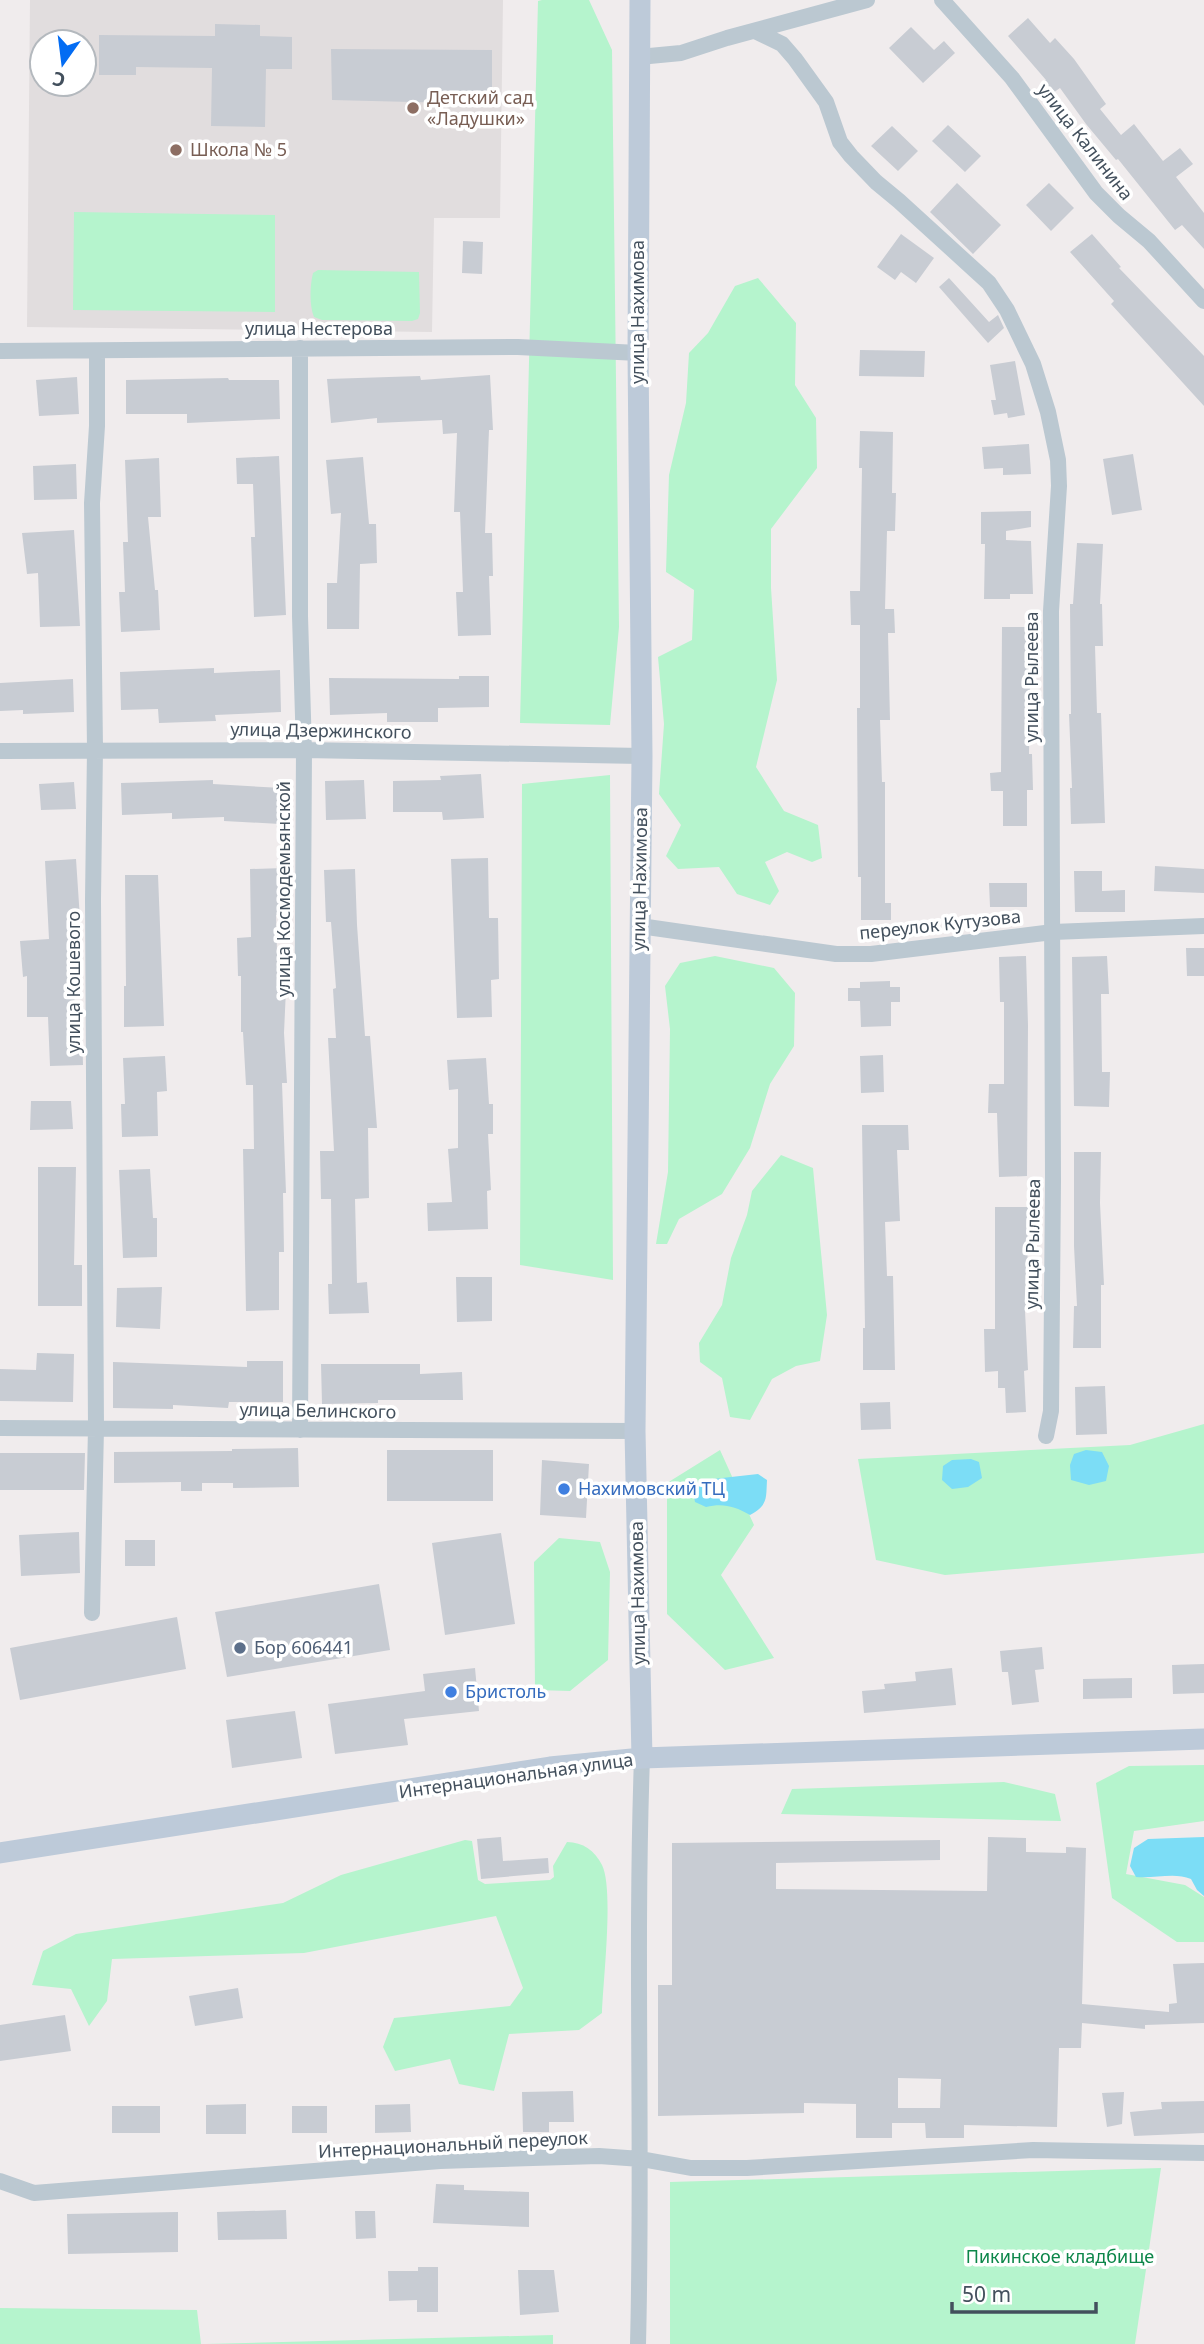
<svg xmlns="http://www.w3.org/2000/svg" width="1204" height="2344" font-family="'Noto Sans',sans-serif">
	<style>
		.education { fill: #e1ddde; fill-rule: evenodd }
		.green { fill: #b5f4cd }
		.water { fill: #7cddf6 }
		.building { fill: #c8ccd3; fill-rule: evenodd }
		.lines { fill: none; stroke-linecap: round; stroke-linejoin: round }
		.minor { stroke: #bbc8d1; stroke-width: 16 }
		.secondary { stroke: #bdcad9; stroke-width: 21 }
		.education-dot { fill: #8d6e63; stroke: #fff; stroke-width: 2.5 }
		.shop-dot { fill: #3f7fe0; stroke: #fff; stroke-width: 2.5 }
		.service-dot { fill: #5c6f8a; stroke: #fff; stroke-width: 2.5 }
		.labels { text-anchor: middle; stroke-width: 7; stroke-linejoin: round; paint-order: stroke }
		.education-label { font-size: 18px; fill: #785e54; stroke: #fff; text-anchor: start }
		.street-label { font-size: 18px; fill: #43505d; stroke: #fff }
		.shop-label { font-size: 18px; fill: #366cbe; stroke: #fff; text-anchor: start }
		.service-label { font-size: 18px; fill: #4e5e75; stroke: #fff; text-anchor: start }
		.park-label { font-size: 18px; fill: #0c8649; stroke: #fff }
	</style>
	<rect width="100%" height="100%" fill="#f0eced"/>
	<path class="education" d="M30 0H503L500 218H434L432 332 27 327ZM42 42H84V84H42Z"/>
	<path class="green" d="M542 0H589L612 50 619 627 610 725 520 723 538 1Z
		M74 212 275 215V312L73 310Z
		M318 270 419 272 420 313 418 319 412 321 322 320 314 317C309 305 310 285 313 273Z
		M758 278 796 323 795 385 816 418 817 468 771 529V588L777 680 756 767 784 811 818 825 822 858 812 862 787 852 765 862 779 891 770 905 737 894 719 867 678 869 666 856 681 825 659 794 664 724 658 657 692 640 694 590 666 572 669 475 686 403 689 353 708 333 735 286Z
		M610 775 613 1280 520 1265 522 784Z
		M715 956 774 968 795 993 794 1046 770 1084 750 1148 722 1194 679 1219 667 1244H656L668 1172 670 1029 665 986 680 963Z
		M781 1155 813 1168 827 1315 820 1361 796 1366 772 1379 750 1420 730 1417 722 1378 700 1362 699 1343 722 1305 731 1258 747 1215 752 1191Z
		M1204 1424V1553L945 1575 876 1560 858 1459 1130 1445Z
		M720 1450 754 1525 721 1575 774 1658 725 1670 667 1614V1483Z
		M559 1538 600 1542 610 1572 608 1660 570 1691 535 1690 534 1562Z
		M1204 1765V1821L1134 1831 1126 1874 1185 1885 1204 1897V1942H1177L1112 1898 1096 1783 1129 1766Z
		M1004 1782 1055 1794 1061 1821 781 1814 792 1789Z
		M465 1840 472 1841 478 1880 485 1884 550 1880 554 1877 553 1866 567 1842C583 1842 595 1851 602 1865 614 1889 603 1981 602 2013L579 2030 509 2034 494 2091 459 2084 450 2059 395 2071 383 2047 394 2018 510 2006 523 1988 496 1916 304 1953 112 1959 107 2001 89 2026 71 1989 32 1985 43 1951 76 1934 283 1903 341 1875Z
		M1161 2168 1135 2344H670V2182Z
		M0 2308 197 2310 201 2344H0Z
		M553 2335V2344H205Z"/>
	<path class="water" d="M1086 1450 1102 1452 1109 1466 1106 1481 1089 1485 1071 1480 1070 1465 1074 1454Z
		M971 1459 979 1462 982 1478 968 1487 952 1489 942 1480 943 1466 952 1460Z
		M758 1474 767 1480C766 1499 768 1505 750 1515 734 1506 723 1503 706 1507L695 1502 693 1491 704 1480Z
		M1204 1837V1896L1197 1890 1191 1879C1174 1872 1154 1879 1136 1877L1130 1866 1134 1848 1148 1839Z"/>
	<path class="building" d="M1028 18 1050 43 1055 38 1074 59 1106 104 1100 109 1121 135 1134 124 1163 161 1180 148 1193 164 1176 177 1204 213V249L1182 225 1175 230 1118 159 1116 160 1086 124 1060 88 1050 95 1041 83 1046 80 1008 36Z
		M215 24 260 25V36L292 37V69H266L265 127 211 126 212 68 136 67V75H99V35L215 36Z
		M911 27 934 50 944 41 955 53 923 83 889 48Z
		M331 49 492 50V104L332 100Z
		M948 125 981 156 965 172 932 141Z
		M892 126 918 151 898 171 871 146Z
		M957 183 1001 225 973 254 930 212Z
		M1049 183 1074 208 1051 231 1026 205Z
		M901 234 934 258 916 283 901 272 895 280 877 267Z
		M1092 234 1121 267 1119 268 1204 356V406L1111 304 1114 301 1070 252Z
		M463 241 483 242 482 274 462 273Z
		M949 278 989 322 998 315 1004 328 988 343 939 287Z
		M860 350 925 351 924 377 859 376Z
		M1015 361 1025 415 1008 418 1007 413 994 415 991 400H996L990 365Z
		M490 375 493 430H489L485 533H492L493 576H489L491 635 458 636 456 592H463L460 512H454L457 433 443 434 442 420 377 423V418L331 423 327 379 420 376 421 380Z
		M77 377 79 414 39 416 36 380Z
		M228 378 229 380H279L280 419 187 423V414H126V380Z
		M860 431 893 432 892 493H896L895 531H887L885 609H894L895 633H888L890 720H880L882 782H885V903H891V920H861V877H858L857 708H860V625H851L850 591H860L862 468H859Z
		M1029 444 1031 474 1003 475V468L984 469 982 447Z
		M1133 454 1142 510 1112 515 1103 459Z
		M279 456 286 615 254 617 251 537H255L253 484H237L236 458Z
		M363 457 369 524H376L377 563 360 564 359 629H327V583H337L341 513 331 514 326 460Z
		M159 458 161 517H148L155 590H158L160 630 121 632 119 592H125L123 542H128L125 460Z
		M76 464 77 499 34 500 33 466Z
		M1031 511V527L1006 531V540L1031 541 1033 594H1010V599H984L985 544H981V512Z
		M74 530 80 626 40 627 38 573 27 574 22 533Z
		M1077 543 1103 544 1100 604H1102L1103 646H1095L1097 713H1101L1105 823 1071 824 1070 788H1072L1069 714H1071L1070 604H1073Z
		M1002 627H1031L1029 754H1032L1033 790H1027V826H1003V791H991L990 773 1001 772Z
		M214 668V673L280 670 281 712 215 715 216 721 159 723 158 709 121 710 120 672Z
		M459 676H489V707L438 708V722H387V713L330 715 329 678 459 679Z
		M73 679 74 712 23 714V710L0 711V683Z
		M481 774 484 818 443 820 442 812H393V781L441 780 440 776Z
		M213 780V784L282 788 280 824 224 821V817L172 819V813L122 815 121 783Z
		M364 780 366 819 326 820 325 781Z
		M74 782 76 809 41 810 39 784Z
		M488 858 489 918H498L499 979 491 980 492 1017 457 1018 451 859Z
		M76 859 80 919 73 920 76 973H74L75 1033H82L83 1065 50 1066 48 1017H27V976L23 977 20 941 49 939 45 861Z
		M1155 866 1204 869V893L1154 891Z
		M284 868 285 915H276L278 989H286L284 1033 287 1083H282L286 1193H283L284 1252H279V1310L246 1311 243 1149H254L253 1085H246L243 1032H241V976H238L237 938 251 937 250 869Z
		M355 869 357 925 365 1036H370L377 1128H368L369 1198 355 1199 357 1283 367 1282 369 1313 329 1314 328 1284H332L331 1199H321L320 1151H334L328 1038H336L333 989 336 988 331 922H326L324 870Z
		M1074 871H1102V891L1125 890V912H1075Z
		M125 875H158L164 1026 124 1027V986H126Z
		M989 883H1027V907H990Z
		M1186 948H1204V976H1187Z
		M1026 956 1028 1025 1027 1176 999 1177 997 1113H988L989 1084H1004V1002H1000L999 957Z
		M1107 956 1109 994H1101L1102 1072H1110L1109 1107 1074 1106 1072 957Z
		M890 981V987H900V1002H891V1026L861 1027 860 1001H848V988H860V982Z
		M883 1055 884 1092 861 1093 860 1056Z
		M165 1056 167 1091 157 1092 158 1136 122 1137 121 1104H125L123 1058Z
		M486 1058 489 1104H493V1134H488L491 1190 487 1191 488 1229 428 1231 427 1203 452 1202 448 1149 458 1148V1089L449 1090 447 1060Z
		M31 1101H71L73 1129 30 1130Z
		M862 1125H908L909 1150H897L900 1221 885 1222 887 1276H893L895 1370H863V1328H865Z
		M1074 1152H1101L1100 1203 1104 1285H1101V1348H1073L1074 1306H1077L1074 1246Z
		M38 1167H76L74 1265H82V1306H38Z
		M150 1169 153 1218H157V1257L123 1258 119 1170Z
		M995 1207H1028L1027 1311H1025L1028 1370 1024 1371 1026 1412 1006 1413 1005 1388H998V1371L985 1372 984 1329H995Z
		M456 1277H492V1321L457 1322Z
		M162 1287 160 1329 116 1327 117 1288Z
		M37 1353 74 1354 73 1402 0 1401V1369L36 1370Z
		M247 1361H283V1402H229L228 1408 173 1405V1409L113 1408V1362L247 1367Z
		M321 1364H420V1374L462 1372 463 1400H378V1403L322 1404Z
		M1105 1386 1107 1434 1076 1435 1075 1387Z
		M890 1402 891 1429 861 1430 860 1403Z
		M298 1448 299 1487 233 1488V1483H202V1491H181V1482L114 1483V1452L232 1451V1449Z
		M387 1450H493V1501H387Z
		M0 1453H85L84 1490H0Z
		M542 1460 589 1464 586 1518 540 1515Z
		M79 1532 80 1573 21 1576 19 1535Z
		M501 1533 515 1624 445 1635 432 1543Z
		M125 1540H155V1566H125Z
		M379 1584 390 1650 227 1677 215 1612Z
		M177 1617 186 1669 20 1700 10 1648Z
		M1042 1647 1044 1669 1035 1670 1039 1702 1012 1705 1008 1672H1002L1000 1651Z
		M1204 1664V1693L1173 1694 1172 1665Z
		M475 1668 479 1711 404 1719 408 1745 335 1754 328 1704 425 1691 423 1674Z
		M952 1668 956 1705 864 1713 862 1691 885 1689 884 1684 916 1681 915 1672Z
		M1132 1678V1698L1083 1699V1679Z
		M295 1711 302 1758 232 1768 226 1720Z
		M501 1837 503 1861 548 1858 549 1873 481 1879 477 1839Z
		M988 1837 1026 1838V1852L1066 1853V1847L1086 1848 1082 2004 1169 2012V2004L1177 2003 1173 1964 1204 1963V2023L1145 2025V2029L1082 2023 1081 2048H1059L1057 2127 964 2125V2138H926L925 2123H892V2138H856V2104L804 2103V2113L658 2116V1985H672V1843L940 1840V1860L776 1863V1889L987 1891ZM898 2078 941 2079 940 2108H898Z
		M238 1988 243 2018 195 2026 189 1996Z
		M65 2015 71 2051 0 2061V2025Z
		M573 2091 574 2122H549V2132H523L522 2092Z
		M1124 2092 1122 2124 1107 2127 1102 2093Z
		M1204 2101V2133L1134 2136 1130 2112 1162 2109 1161 2102Z
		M246 2104V2134H206V2105Z
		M410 2104 411 2132 375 2133V2105Z
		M112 2106H160V2133H112Z
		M292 2106H327V2133H292Z
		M436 2184 464 2185V2190L529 2192V2227L433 2223Z
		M286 2210 287 2239 218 2240 217 2212Z
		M355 2211H375L376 2238 356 2239Z
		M178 2212V2252L68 2254 67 2214Z
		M418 2267H438V2312H417V2300L389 2301 388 2271H418Z
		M518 2270H554L559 2312 520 2315Z"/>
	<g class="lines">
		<path class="minor" d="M942 0 1012 78 1096 193 1119 216 1149 241 1204 301
			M755 31 782 44 795 59 826 102 840 142 851 156 876 182 899 201 989 283 1007 310 1033 364 1048 412 1058 460 1059 486 1051 611 1053 1181 1051 1411 1046 1436
			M639 57 681 53 727 38 867 0
			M300 348V616L304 750 300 1430
			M0 351 518 347 638 353
			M0 751 304 750 642 756
			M640 926 836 954H871L1053 932 1204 926
			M0 1428 635 1431
			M92 1613 96 1428 93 900 95 749 92 503 97 426V351
			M0 2181 34 2193 440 2161 599 2156 641 2159 691 2168H747L1033 2150 1204 2153
			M638 2344C643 2149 635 1953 642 1758"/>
		<path class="secondary" d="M640 0 638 353 642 756 635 1431 642 1758
			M0 1853 550 1767 642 1758 1204 1739"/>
	</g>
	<g class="education-dot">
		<circle cx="413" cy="108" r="7"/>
		<circle cx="176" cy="150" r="7"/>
	</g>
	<g class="shop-dot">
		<circle cx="564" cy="1489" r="7"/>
		<circle cx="451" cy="1692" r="7"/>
	</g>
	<circle class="service-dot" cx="240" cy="1648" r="7"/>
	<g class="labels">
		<g class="education-label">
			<text x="427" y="104">Детский сад<tspan x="427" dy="21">«Ладушки»</tspan></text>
			<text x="190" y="156">Школа № 5</text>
		</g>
		<g class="street-label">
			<text transform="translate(1085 142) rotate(52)" y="6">улица Калинина</text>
			<text transform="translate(638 312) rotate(-90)" y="6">улица Нахимова</text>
			<text x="319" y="335">улица Нестерова</text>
			<text transform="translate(1032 677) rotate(-90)" y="6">улица Рылеева</text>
			<text transform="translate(321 731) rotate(1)" y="6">улица Дзержинского</text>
			<text transform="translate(640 879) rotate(-89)" y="6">улица Нахимова</text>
			<text transform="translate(284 889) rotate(-90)" y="6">улица Космодемьянской</text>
			<text transform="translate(940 925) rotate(-6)" y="6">переулок Кутузова</text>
			<text transform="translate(74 982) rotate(-90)" y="6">улица Кошевого</text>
			<text transform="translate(1033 1244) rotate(-89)" y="6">улица Рылеева</text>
			<text transform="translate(318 1411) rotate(1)" y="6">улица Белинского</text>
			<text transform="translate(638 1593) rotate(-91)" y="6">улица Нахимова</text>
			<text transform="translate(516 1776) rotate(-8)" y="6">Интернациональная улица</text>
			<text transform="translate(453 2145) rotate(-3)" y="6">Интернациональный переулок</text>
		</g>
		<g class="shop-label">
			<text x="578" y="1495">Нахимовский ТЦ</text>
			<text x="465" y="1698">Бристоль</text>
		</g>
		<g class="service-label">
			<text x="254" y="1654">Бор 606441</text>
		</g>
		<g class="park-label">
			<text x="1060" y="2263">Пикинское кладбище</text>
		</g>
	</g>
	<g transform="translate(63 63) rotate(194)"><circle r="33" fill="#ffffff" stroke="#b4b9be" stroke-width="2"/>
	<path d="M0-5L12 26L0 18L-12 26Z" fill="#036cf3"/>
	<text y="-10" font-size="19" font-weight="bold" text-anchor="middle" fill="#43505d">С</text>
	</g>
	<path d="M952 2302v10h144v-10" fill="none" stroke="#43505d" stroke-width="3.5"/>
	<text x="962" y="2302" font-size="21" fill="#43505d" stroke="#ffffff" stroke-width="5" paint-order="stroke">50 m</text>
</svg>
